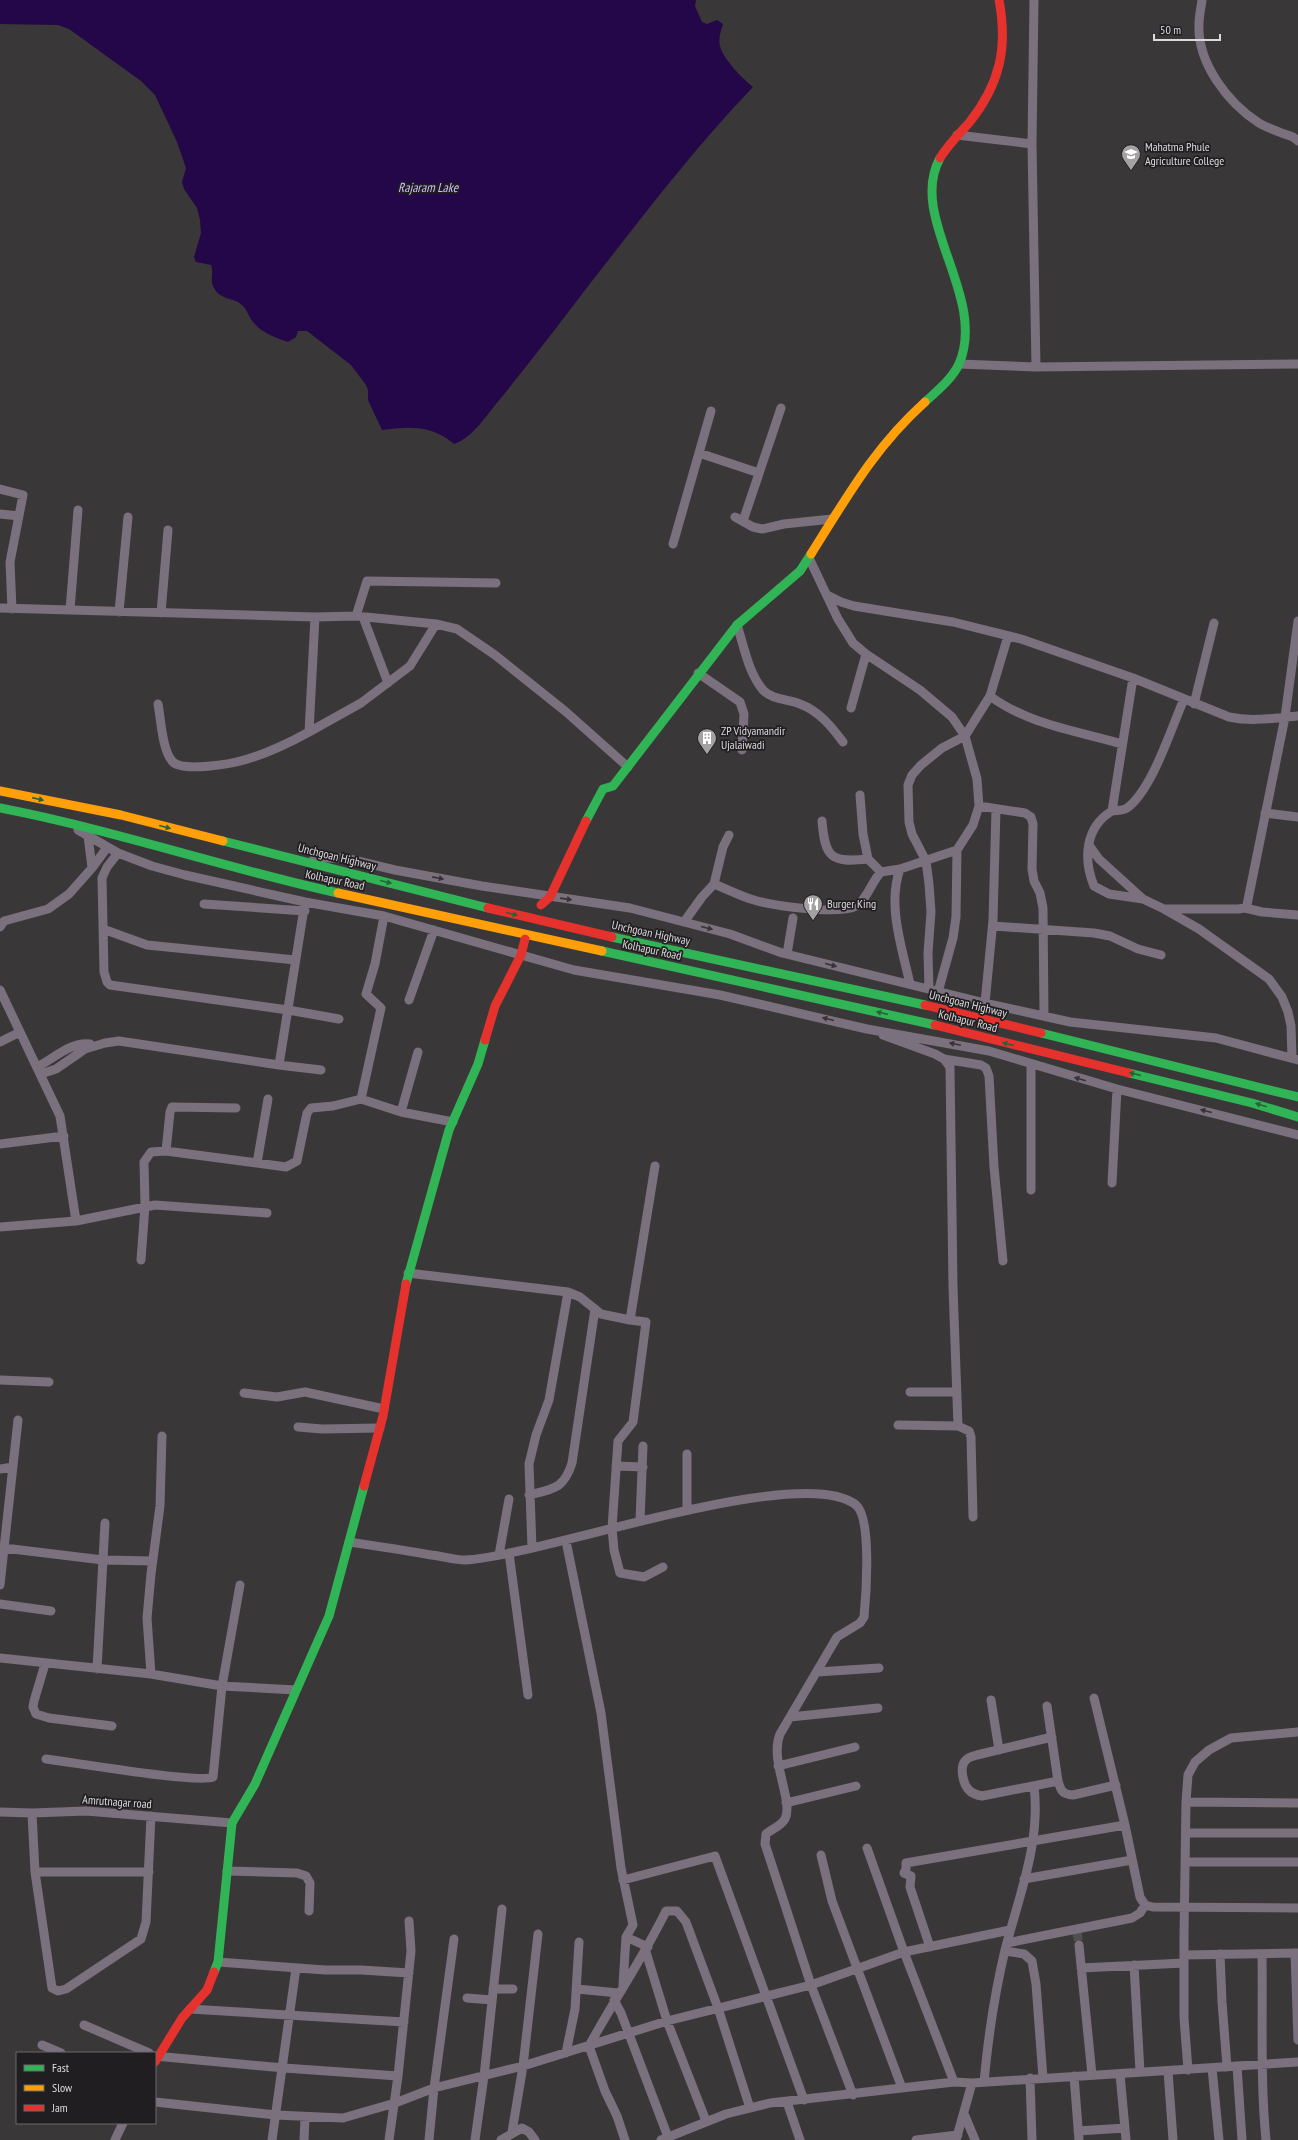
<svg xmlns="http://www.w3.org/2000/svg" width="1298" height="2140" font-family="'PT Sans Narrow',sans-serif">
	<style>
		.water { fill: #240748 }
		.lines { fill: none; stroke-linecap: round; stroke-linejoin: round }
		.street-tunnel { stroke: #524f51; stroke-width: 9; stroke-dasharray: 9 4.5; stroke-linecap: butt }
		.street { stroke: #7b707d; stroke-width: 9 }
		.fast { stroke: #30b455; stroke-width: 9 }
		.slow { stroke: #ff9f0a; stroke-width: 9 }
		.jam { stroke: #e5322d; stroke-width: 9 }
		.oneway { fill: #276238 }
		.oneway2 { fill: #373237 }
		.labels { text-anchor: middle; stroke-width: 3.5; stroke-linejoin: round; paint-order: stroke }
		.poi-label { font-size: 12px; fill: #dddadc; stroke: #201e20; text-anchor: start }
		.street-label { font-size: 12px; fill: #dddadc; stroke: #201e20 }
		.water-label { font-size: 13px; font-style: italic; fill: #cdbefd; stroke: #201e20 }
	</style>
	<rect width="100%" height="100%" fill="#3a3739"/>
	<path class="water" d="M0 0H696L695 6 702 22 707 24 717 20 723 24C721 30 718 39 720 46 723 59 743 79 753 87 695 147 644 215 592 281 562 320 532 360 501 398 487 414 474 437 454 444 433 425 408 426 382 430L368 400V390L366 385 351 365 307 331H298L296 337 288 342C276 338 262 333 254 323 249 318 248 312 244 307 235 296 220 302 213 286 210 279 214 272 211 265L196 262 194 257 201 233 200 220 197 208 184 189 182 182 186 168 177 142 155 95 141 81 69 29 58 25 0 24Z"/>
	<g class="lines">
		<path class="street-tunnel" d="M1077 1932 1079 1945"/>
		<path class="street" d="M1034 0 1032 144 1036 367
			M1202 0C1201 8 1199 16 1199 24 1197 63 1228 103 1259 123 1269 129 1282 133 1293 137L1298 141
			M957 135 1032 144
			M959 364 1036 367 1298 364
			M699 453 759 473
			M0 489 23 495 10 562 12 609
			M0 514 19 516
			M735 517 753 527 762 529 784 524 832 519
			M743 521 781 408
			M673 544 711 411
			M827 595 841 602 854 606 953 622 1021 639 1133 678 1229 717C1252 722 1275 718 1298 716
			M0 608 315 617 309 732C289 743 266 754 244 760 231 764 183 772 173 762 162 751 161 719 158 704
			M70 610 78 510
			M119 612 128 517
			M161 613 168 530
			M356 616 367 581 496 583
			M315 617 356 616 436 624 457 629 495 655 565 711 628 767
			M363 617 388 683
			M737 625C744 646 748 672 763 690 772 700 788 699 800 704 819 711 831 726 843 742
			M698 673 740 702 744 714 742 750
			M1133 678 1112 811C1085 827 1083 859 1094 886L1109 894 1143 899 1164 909 1199 929 1269 979 1282 997 1288 1012 1291 1026 1292 1058
			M990 696C1027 724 1077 731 1122 744
			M1194 704 1214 623
			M851 708 866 654
			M309 732 361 703 410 666 436 624
			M860 795 863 834 868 859 881 872
			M979 806 1025 813 1031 817 1033 824 1032 869 1034 881 1040 893 1043 908 1044 1016
			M1112 811C1116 810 1123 811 1127 808 1152 790 1171 729 1184 699
			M1265 813 1298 817
			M822 821C825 858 831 863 868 859
			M78 830 118 853 152 866 185 875 305 902 384 916 574 970 720 995 867 1029 989 1051 1117 1089 1298 1135
			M1089 845 1099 859 1143 899
			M118 853 107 867 102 878 104 972 107 982 110 985 288 1010 339 1019
			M314 858H345L395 870 482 886 630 908 730 934 782 953 985 1003 1070 1022 1216 1038 1298 1060
			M92 868 106 849 109 848
			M900 869C887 905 902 948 910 984
			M714 884C727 889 740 896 754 900 773 906 839 915 856 906 866 901 872 881 881 872L900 869 957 850 973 825 979 806 977 779 965 736 952 717 920 690 866 654 853 643 838 619 809 558
			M204 904 305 911
			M1245 908 1262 912 1298 915
			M1166 909H1238L1245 908 1247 905 1285 717 1298 621
			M384 916 375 964 366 994 381 1008 361 1099 401 1112 453 1122
			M684 922 702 897 714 884 723 847 729 835
			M993 926 1094 933 1110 936 1138 949 1161 955
			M0 927 4 921 48 909 69 894 92 868 88 836
			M103 929 147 945 295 960
			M787 954 793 918
			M929 989 928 953 931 912 929 884 926 861 912 834 909 822 908 785 912 775 921 765 942 748 965 736 990 696 1008 636
			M0 990 60 1116 76 1221 0 1227
			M938 992 953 938 956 917 957 850
			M409 1000 434 930
			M985 1003 993 920 996 809
			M883 1035 935 1054 944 1059 950 1067 953 1287 958 1426
			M0 1042 20 1032
			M944 1059 981 1065 986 1068 989 1076 994 1167 1003 1261
			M279 1065 321 1070
			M37 1067C53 1059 72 1041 90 1044
			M41 1074 56 1069 85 1049 105 1043 119 1041 279 1065 305 902
			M268 1099 257 1163 286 1167 297 1161 307 1113 311 1108 333 1106 361 1099
			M236 1108 172 1107 170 1112 166 1151 257 1163
			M401 1112 418 1052
			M0 1144 64 1136
			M655 1166 630 1320 646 1322 633 1422 618 1441 612 1528 614 1550 620 1573 644 1577 663 1567
			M1112 1183 1117 1089
			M1031 1190V1064
			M76 1221 155 1205 267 1213
			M141 1260 145 1206 144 1162 151 1152 166 1151
			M408 1273 568 1292 580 1297 601 1314 630 1320
			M0 1380 49 1382
			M910 1392H956
			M244 1393 277 1397 305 1392 384 1409
			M898 1425 958 1426 969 1431 971 1437 973 1517
			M298 1427 322 1429 380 1428
			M687 1454V1510
			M616 1466 643 1467
			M0 1469 13 1467
			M529 1495C553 1489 564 1489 572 1463L595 1309
			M640 1521 643 1446
			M566 1541 601 1713 621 1868 633 1925 626 1937 623 1985
			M349 1542C376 1546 404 1550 431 1555 442 1556 454 1560 465 1560 542 1556 802 1461 856 1505 872 1518 866 1597 864 1617L860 1623 837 1637 780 1734C769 1760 794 1801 785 1819 781 1826 772 1829 766 1834L765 1844 811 1985 853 2095
			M4 1548 103 1560 153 1561
			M532 1548 529 1464 536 1435 549 1400 568 1292
			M509 1553 528 1695
			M499 1555 509 1499
			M0 1585 18 1420
			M0 1604 51 1611
			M0 1658 151 1674 222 1686 296 1690
			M45 1664 34 1701 33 1707 36 1714 49 1718 112 1726
			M97 1669 105 1523
			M817 1672 879 1668
			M151 1674 147 1618 151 1574 160 1506 162 1436
			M1094 1698 1125 1825 1140 1897 1145 1905 1153 1907 1298 1908
			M991 1700 999 1750
			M1047 1706 1058 1781C1061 1791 1062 1794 1073 1795L1116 1785
			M790 1717 878 1708
			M1052 1737 977 1755C974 1756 968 1757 966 1760 959 1766 963 1783 968 1789 972 1794 977 1795 982 1796L1058 1781
			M46 1759C71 1762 199 1784 213 1777L222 1686 240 1585
			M778 1766 855 1747
			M1186 1802 1298 1803
			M786 1803 856 1786
			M0 1812 32 1813 86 1811 232 1823
			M32 1813 35 1872 52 1988 58 1991 66 1989 141 1939 146 1922 151 1816
			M1187 1833H1298
			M867 1848 904 1952 954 2082
			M821 1855 832 1901 902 2088
			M1185 1862H1298
			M227 1871 297 1873 306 1876 310 1883 309 1911
			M35 1872H149
			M1024 1879 1132 1860
			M623 1880 715 1856 804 2100
			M626 1937 648 1947
			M1007 1943 1132 1918 1140 1913 1145 1905
			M1079 1945 1092 2075
			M930 1947 910 1887 911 1876 904 1873 906 1869V1863L1125 1825
			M1005 1951 1024 1954 1032 1961 1036 1984 1043 2078
			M646 1952 667 2021 706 2121
			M1295 1953 1298 2040
			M1220 1954 1222 2002 1227 2067
			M1262 1954C1263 2016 1260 2079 1266 2140
			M1184 1955 1298 1953
			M218 1962 325 1970H361L409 1973
			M1134 1965 1140 2072
			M1081 1968 1184 1963
			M493 1989H513
			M577 1989 618 1993
			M467 1998 492 2000
			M614 2000 621 2013 668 2137
			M190 2009 404 2022
			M84 2025 149 2053
			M42 2045 61 2053
			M566 2053 575 2009 579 1942
			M155 2056 284 2068 398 2076
			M1237 2066 1242 2140
			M1212 2068 1219 2140
			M1188 2070 1184 2018V1936L1186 1802 1188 1775 1195 1762 1209 1750 1231 1738 1298 1732
			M1168 2071 1173 2140
			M1120 2074 1126 2140
			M1074 2076 1079 2140
			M1030 2078 1032 2140
			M984 2082C988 2038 995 1992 1005 1950 1019 1896 1041 1842 1034 1786
			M155 2102 276 2115 343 2118 395 2103 434 2088 523 2066 667 2021 811 1985 904 1952 1010 1930
			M787 2102 800 2140
			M965 2116 975 2140
			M1078 2131 1125 2128
			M512 2132 523 2066 538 1934
			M115 2140 123 2123
			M272 2140 296 1968
			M304 2140 305 2118
			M389 2140 398 2076 411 1951 409 1921
			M429 2140 434 2088 454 1939
			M475 2140 484 2076 502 1909
			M501 2140 522 2128 529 2132 535 2140
			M625 2140 617 2116 605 2091 589 2046C614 2000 643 1958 666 1911H677L686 1922 718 2008 750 2108
			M661 2140 726 2114 770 2103 954 2082 972 2083 1298 2062
			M916 2140 958 2135
			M956 2140 972 2083"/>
		<path class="fast" d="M925 402C937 391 952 379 959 364 988 296 907 218 940 158
			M0 808C114 830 225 868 338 893
			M586 821 603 789 613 786 737 625 800 571 811 554
			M223 841 488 908
			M612 937 925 1005
			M602 951 935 1025
			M1041 1033 1298 1097
			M1129 1073 1252 1103 1298 1117
			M406 1284 449 1130 478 1064 485 1040
			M214 1972 218 1962 232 1823 255 1784 329 1616 364 1486"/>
		<path class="slow" d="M811 554C847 497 874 448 925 402
			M0 791 121 815 223 841
			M338 893 602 951"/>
		<path class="jam" d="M940 158C948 145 959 134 969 123 1000 84 1008 48 999 0
			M541 905 550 897 586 821
			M488 908 612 937
			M925 1005 1041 1033
			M935 1025 1129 1073
			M485 1040 495 1006 521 955 525 939
			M364 1486 383 1416 406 1284
			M155 2062 182 2018 207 1990 214 1972"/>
	</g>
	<defs><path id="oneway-solid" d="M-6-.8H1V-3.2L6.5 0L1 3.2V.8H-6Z"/></defs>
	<g class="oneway">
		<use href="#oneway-solid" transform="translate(38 799) rotate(13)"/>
		<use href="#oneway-solid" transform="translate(165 827) rotate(15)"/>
		<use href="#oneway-solid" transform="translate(386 882) rotate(14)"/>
		<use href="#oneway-solid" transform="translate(512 914) rotate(14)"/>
		<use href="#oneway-solid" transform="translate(882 1013) rotate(-167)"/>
		<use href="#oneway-solid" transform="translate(1008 1044) rotate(-166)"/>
		<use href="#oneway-solid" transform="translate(1135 1074) rotate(-167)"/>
		<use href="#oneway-solid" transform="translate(1261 1105) rotate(-163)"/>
	</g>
	<g class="oneway2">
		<use href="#oneway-solid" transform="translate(438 878) rotate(11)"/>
		<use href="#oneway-solid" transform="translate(566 899) rotate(8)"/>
		<use href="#oneway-solid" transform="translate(707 928) rotate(14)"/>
		<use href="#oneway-solid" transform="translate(831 965) rotate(15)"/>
		<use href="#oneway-solid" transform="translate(828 1019) rotate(-166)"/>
		<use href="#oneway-solid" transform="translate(955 1044) rotate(-168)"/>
		<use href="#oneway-solid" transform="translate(1080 1079) rotate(-164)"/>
		<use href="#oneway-solid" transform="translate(1206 1111) rotate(-166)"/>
	</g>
	<defs>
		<g id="university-pin" transform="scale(1)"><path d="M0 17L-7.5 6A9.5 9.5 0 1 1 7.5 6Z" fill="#a4a1a3" stroke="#201e20"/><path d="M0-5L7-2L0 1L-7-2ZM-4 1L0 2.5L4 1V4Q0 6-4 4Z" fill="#fff"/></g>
		<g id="building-pin" transform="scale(1)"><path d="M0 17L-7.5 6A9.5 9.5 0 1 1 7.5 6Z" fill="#a4a1a3" stroke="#201e20"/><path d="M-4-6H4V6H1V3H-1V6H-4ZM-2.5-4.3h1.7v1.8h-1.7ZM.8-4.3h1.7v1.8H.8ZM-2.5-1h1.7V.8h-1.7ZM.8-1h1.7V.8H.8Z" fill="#fff"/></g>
		<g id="restaurant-pin" transform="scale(1)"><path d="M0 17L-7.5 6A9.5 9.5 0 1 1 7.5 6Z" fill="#a4a1a3" stroke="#201e20"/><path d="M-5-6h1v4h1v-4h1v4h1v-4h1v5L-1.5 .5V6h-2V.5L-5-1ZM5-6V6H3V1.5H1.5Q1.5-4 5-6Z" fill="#fff"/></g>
	</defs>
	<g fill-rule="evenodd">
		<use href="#university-pin" x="1131" y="154"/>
		<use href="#building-pin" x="707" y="738"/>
		<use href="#restaurant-pin" x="813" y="904"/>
	</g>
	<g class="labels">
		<g class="poi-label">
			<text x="1145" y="151">Mahatma Phule<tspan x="1145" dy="14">Agriculture College</tspan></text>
			<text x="721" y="735">ZP Vidyamandir<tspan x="721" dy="14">Ujalaiwadi</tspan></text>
			<text x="827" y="908">Burger King</text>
		</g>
		<g class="street-label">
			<text transform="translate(337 857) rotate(14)" y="4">Unchgoan Highway</text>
			<text transform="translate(335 880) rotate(12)" y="4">Kolhapur Road</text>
			<text transform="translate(651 933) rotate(12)" y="4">Unchgoan Highway</text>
			<text transform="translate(652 950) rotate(12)" y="4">Kolhapur Road</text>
			<text transform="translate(968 1004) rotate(14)" y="4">Unchgoan Highway</text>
			<text transform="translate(968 1021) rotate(14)" y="4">Kolhapur Road</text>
			<text transform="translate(117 1802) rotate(4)" y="4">Amrutnagar road</text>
		</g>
		<g class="water-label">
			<text x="428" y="192">Rajaram Lake</text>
		</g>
	</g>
	<rect x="16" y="2052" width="140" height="72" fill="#201e20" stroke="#6c696b"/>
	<rect x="24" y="2065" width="20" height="6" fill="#30b455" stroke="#6c696b"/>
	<text x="52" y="2072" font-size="12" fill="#dddadc">Fast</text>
	<rect x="24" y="2085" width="20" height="6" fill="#ff9f0a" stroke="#6c696b"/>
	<text x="52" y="2092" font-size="12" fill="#dddadc">Slow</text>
	<rect x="24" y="2105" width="20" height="6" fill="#e5322d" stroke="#6c696b"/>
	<text x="52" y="2112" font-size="12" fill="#dddadc">Jam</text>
	<path d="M1154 34v6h66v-6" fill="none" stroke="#dddadc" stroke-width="2"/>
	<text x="1160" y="34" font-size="12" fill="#dddadc" stroke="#201e20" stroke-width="3" paint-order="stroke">50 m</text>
</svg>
